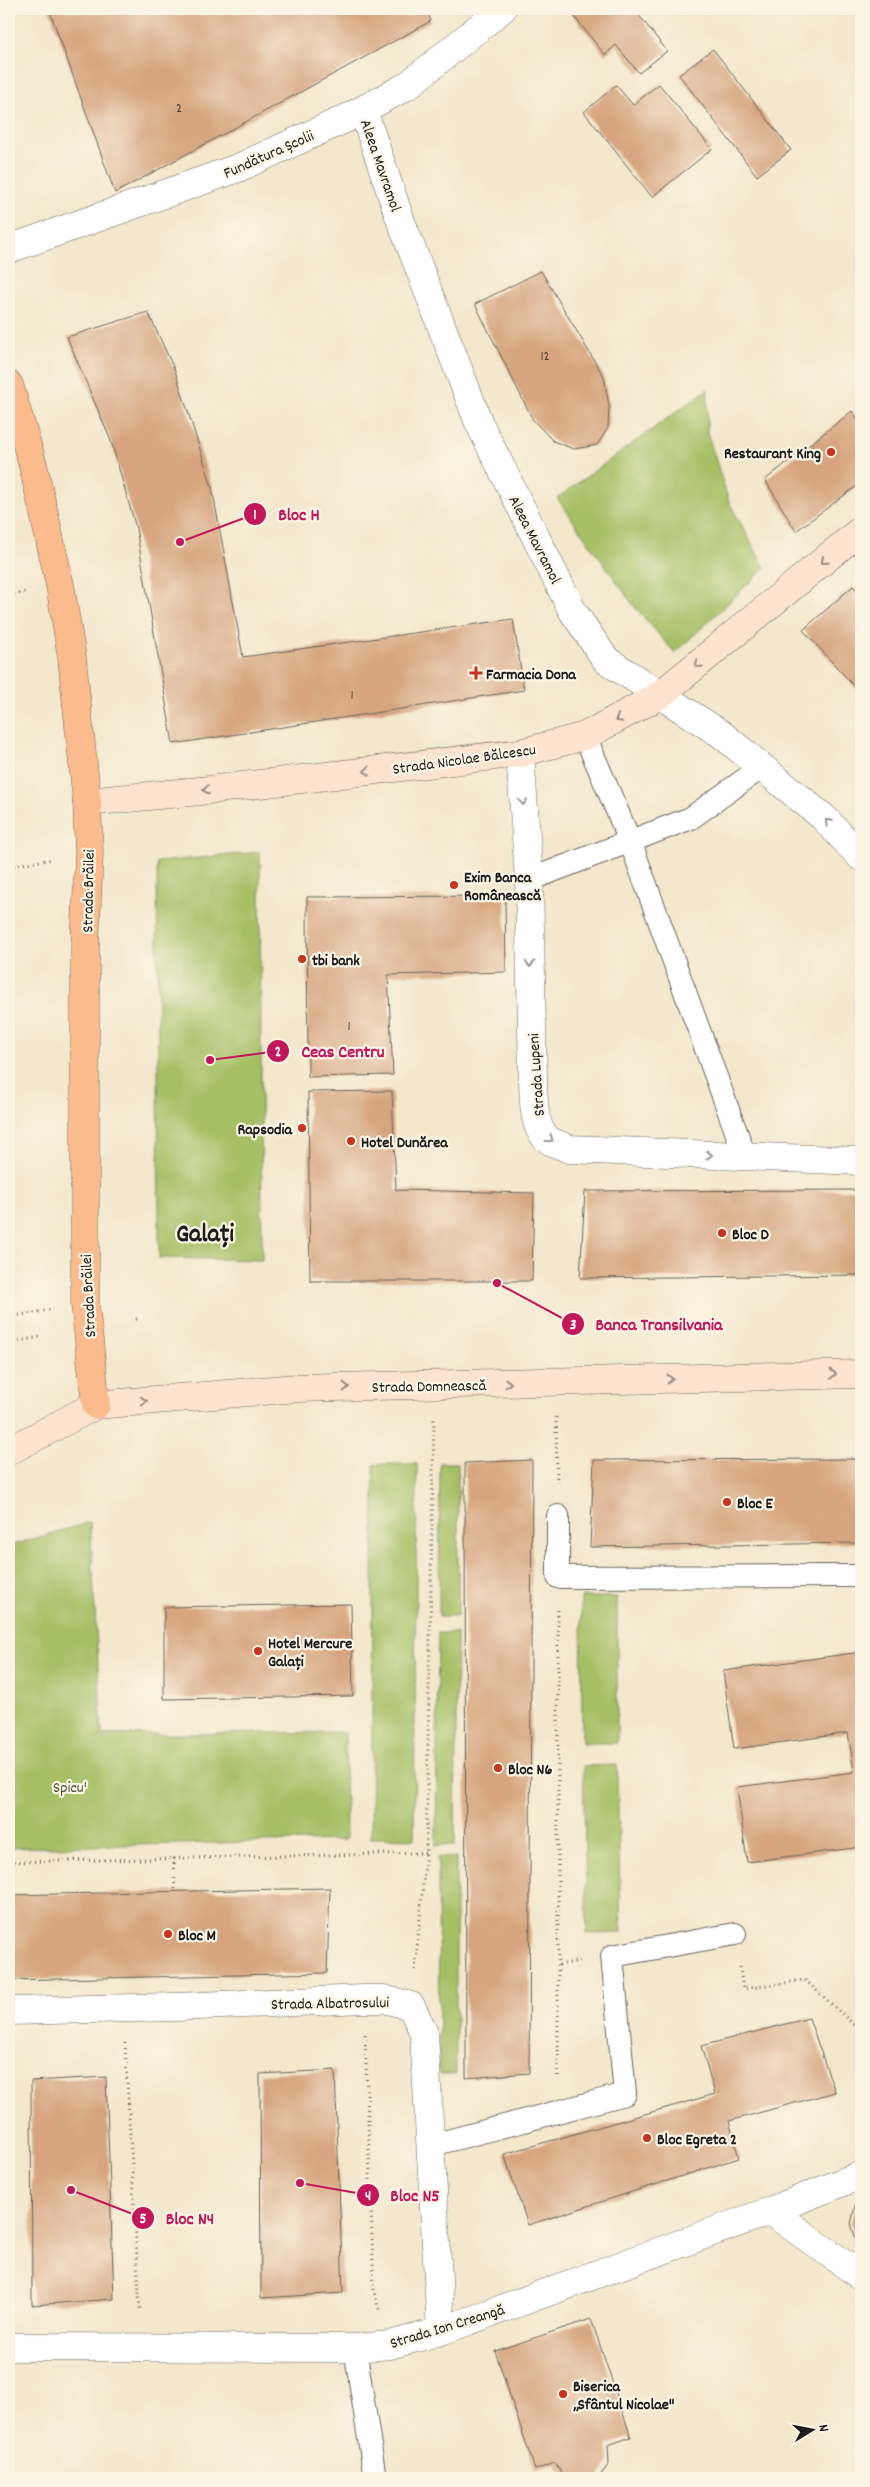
<svg xmlns="http://www.w3.org/2000/svg" width="870" height="2487" font-family="Dekko,sans-serif">
	<style>
		.green { fill: #a5bf65; stroke: #606e40 }
		.building { fill: #d6a57f }
		.lines { fill: none; stroke-linecap: round; stroke-linejoin: round }
		.service-casing { stroke: #67635a; stroke-width: 24 }
		.minor-casing { stroke: #67635a; stroke-width: 29 }
		.secondary-casing { stroke: #67635a; stroke-width: 29 }
		.primary-casing { stroke: #67635a; stroke-width: 29 }
		.path { stroke: #67635a; stroke-width: 3; stroke-dasharray: 1 4; stroke-linecap: butt }
		.service { stroke: #fff; stroke-width: 22 }
		.minor { stroke: #fff; stroke-width: 28 }
		.secondary { stroke: #fde4d1; stroke-width: 28 }
		.primary { stroke: #fbbb8c; stroke-width: 28 }
		.oneway { stroke: #988a80 }
		.oneway2 { stroke: #999 }
		.poi-dot { fill: #c8321e; stroke: #fcf5e5; stroke-width: 2 }
		.labels { text-anchor: middle; stroke-width: 4.5; stroke-linejoin: round; paint-order: stroke }
		.number-label { font-size: 14px; fill: #4a3e35 }
		.street-label { font-size: 16px; fill: #1c1c1c; stroke: #fcf5e5 }
		.poi-label { font-size: 16px; font-weight: bold; fill: #1c1c1c; stroke: #fcf5e5; text-anchor: start }
		.park-label { font-size: 16px; fill: #4c5536; stroke: #fcf5e5 }
		.town-label { font-size: 26px; font-weight: bold; fill: #1c1c1c; stroke: #fcf5e5 }
		.leader { fill: none; stroke: #c2185b; stroke-width: 2 }
		.callout-dot { fill: #c2185b; stroke: #fcf5e5; stroke-width: 2 }
		.mark-label { font-size: 15px; text-anchor: middle; font-weight: bold; fill: #fff }
		.callout-label { font-size: 18px; text-anchor: middle; font-weight: bold; fill: #c2185b; stroke: #fcf5e5; stroke-width: 4.5; stroke-linejoin: round; paint-order: stroke }
	</style>
	<rect width="100%" height="100%" fill="#fcf5e5"/>
	<filter id="ink" filterUnits="userSpaceOnUse"><feTurbulence type="fractalNoise" baseFrequency=".02" numOctaves="2"/><feDisplacementMap in="SourceGraphic" scale="10" xChannelSelector="R" yChannelSelector="G"/><feConvolveMatrix kernelMatrix="1 2 1 2 8 2 1 2 1" color-interpolation-filters="sRGB"/></filter>
	<filter id="wash" filterUnits="userSpaceOnUse"><feTurbulence type="fractalNoise" baseFrequency=".0096" numOctaves="4" result="noise"/><feDisplacementMap in="SourceGraphic" scale="20" xChannelSelector="R" yChannelSelector="G"/><feGaussianBlur stdDeviation="1.12" result="paint"/><feColorMatrix in="noise" values="0 0 0 0 0 0 0 0 0 0 0 0 0 0 0 0 0 1.4 0 .05"/><feComposite in="paint" operator="in"/></filter>
	<g filter="url(#wash)">
		<rect width="100%" height="100%" fill="#f3e7cc"/>
		<path class="green" d="M708 389 707 432 729 502 765 568 675 653 634 606 557 498Z
			M260 852 262 1260 159 1258 157 862Z
			M440 1463H458V1616H439Z
			M374 1464H417L414 1839 371 1838Z
			M90 1522 102 1735 345 1732 346 1840 9 1848V1546Z
			M581 1597H617V1743H582Z
			M438 1633H457L455 1845H436Z
			M617 1765 621 1933 587 1934 583 1766Z
			M438 1857 456 1858V2074H439Z"/>
		<g id="blocks">
			<path class="building" d="M49 9H426L431 21 115 193Z
				M568 9H634L667 51 639 73 616 45 605 55Z
				M713 49 791 150 757 176 679 75Z
				M659 84 712 149 652 197 584 112 616 85 633 105Z
				M541 271 604 377 609 406 608 428 597 445 574 449 553 441 533 420 475 304Z
				M148 312 175 371 212 487 243 657 513 619 524 690 173 744 136 528 111 441 67 337Z
				M852 411 861 424V483L796 531 765 480Z
				M853 586 861 594V694L803 630Z
				M505 896 506 972 388 975 393 1075 308 1077 307 897Z
				M392 1091 396 1190 534 1193 532 1281H310L308 1092Z
				M861 1190V1275L580 1278 585 1191Z
				M861 1459V1543L590 1547 594 1460Z
				M532 1460 529 2073 466 2078 465 1463Z
				M351 1604 353 1696 164 1699V1607Z
				M861 1652V1847L747 1862 737 1787 854 1772 848 1733 734 1749 723 1671Z
				M330 1888 327 1973 9 1980V1895Z
				M809 2018 835 2092 729 2121 739 2158 528 2225 504 2154 715 2094 701 2046Z
				M335 2070 343 2293 261 2298 260 2074Z
				M106 2077 114 2299 32 2305 31 2081Z
				M861 2201V2246L857 2242 851 2224 856 2202Z
				M591 2319 631 2437 608 2445 609 2464 599 2477 565 2478 555 2463 535 2470 495 2351Z"/>
		</g>
	</g>
	<g filter="url(#ink)">
		<use href="#blocks" fill-opacity="0" stroke="#67635a" stroke-width="1"/>
		<g class="lines">
			<g class="service-casing">
				<path id="service" d="M585 736 630 841 745 1156
					M529 880 691 818 762 767
					M558 1516V1577L861 1576
					M432 2145 625 2094 612 1956 735 1934
					M355 2348 375 2478"/>
			</g>
			<g class="minor-casing">
				<path id="minor" d="M363 110 399 216 479 423 572 610 606 660 721 734 823 817 861 857
					M9 249 238 168 347 118 407 86 502 9
					M520 753 529 880 533 1079C534 1098 532 1130 550 1141 556 1144 563 1146 569 1149L861 1161
					M9 2011 176 2007 364 1999H384L411 2006 424 2033 441 2331
					M770 2211 861 2276
					M9 2347 355 2348 390 2345 441 2331 770 2211 861 2175"/>
			</g>
			<g class="secondary-casing">
				<path id="secondary" d="M87 802 200 791 520 753 585 736 660 695 861 530
					M9 1451 96 1405 297 1388 861 1374"/>
			</g>
			<g class="primary-casing">
				<path id="primary" d="M9 385 33 465 60 585 72 658 87 802 89 853 85 948V1304L96 1405"/>
			</g>
			<path class="path" d="M9 596 25 592
				M9 866 53 859
				M9 1317 50 1310
				M136 1319H139
				M9 1343 40 1337
				M556 1417 557 1483
				M558 1610V2078
				M174 1858 175 1891
				M9 1862 426 1853
				M559 1965 580 1961
				M740 1967 743 1989 805 1980 861 2031
				M415 1970 426 1853 434 1419
				M365 2034 374 2292 379 2310
				M125 2043 140 2311"/>
			<use href="#service" class="service"/>
			<use href="#minor" class="minor"/>
			<use href="#secondary" class="secondary"/>
			<use href="#primary" class="primary"/>
		</g>
		<defs><path id="oneway-chevron" d="M-2-3.5L2.5 0L-2 3.5" fill="none" stroke-width="1.6" stroke-linecap="round" stroke-linejoin="round" transform="scale(1.25)"/></defs>
		<g class="oneway">
			<use href="#oneway-chevron" transform="translate(824 561) rotate(140)"/>
			<use href="#oneway-chevron" transform="translate(698 665) rotate(141)"/>
			<use href="#oneway-chevron" transform="translate(618 719) rotate(152)"/>
			<use href="#oneway-chevron" transform="translate(367 771) rotate(173)"/>
			<use href="#oneway-chevron" transform="translate(206 790) rotate(173)"/>
			<use href="#oneway-chevron" transform="translate(833 1374) rotate(-1)"/>
			<use href="#oneway-chevron" transform="translate(670 1379) rotate(-1)"/>
			<use href="#oneway-chevron" transform="translate(508 1383) rotate(-1)"/>
			<use href="#oneway-chevron" transform="translate(346 1387) rotate(-1)"/>
			<use href="#oneway-chevron" transform="translate(144 1401) rotate(-5)"/>
		</g>
		<g class="oneway2">
			<use href="#oneway-chevron" transform="translate(523 802) rotate(86)"/>
			<use href="#oneway-chevron" transform="translate(828 822) rotate(-135)"/>
			<use href="#oneway-chevron" transform="translate(530 964) rotate(89)"/>
			<use href="#oneway-chevron" transform="translate(550 1139) rotate(37)"/>
			<use href="#oneway-chevron" transform="translate(709 1155) rotate(2)"/>
		</g>
	</g>
	<g class="poi-dot">
		<circle cx="831" cy="452" r="5"/>
		<path d="M473.5 665.5h5v5h5v5h-5v5h-5v-5h-5v-5h5z"/>
		<circle cx="454" cy="885" r="5"/>
		<circle cx="302" cy="959" r="5"/>
		<circle cx="302" cy="1128" r="5"/>
		<circle cx="351" cy="1141" r="5"/>
		<circle cx="722" cy="1233" r="5"/>
		<circle cx="727" cy="1502" r="5"/>
		<circle cx="258" cy="1651" r="5"/>
		<circle cx="498" cy="1768" r="5"/>
		<circle cx="168" cy="1934" r="5"/>
		<circle cx="647" cy="2138" r="5"/>
		<circle cx="563" cy="2394" r="5"/>
	</g>
	<g class="labels">
		<g class="number-label">
			<text x="179" y="112">2</text>
			<text x="545" y="360">12</text>
			<text x="352" y="699">1</text>
			<text x="349" y="1030">1</text>
		</g>
		<g class="street-label">
			<text transform="translate(268 153) rotate(-24)" y="6">Fundătura Școlii</text>
			<text transform="translate(382 165) rotate(71)" y="6">Aleea Mavramol</text>
			<text transform="translate(536 539) rotate(63)" y="6">Aleea Mavramol</text>
			<text transform="translate(464 758) rotate(-8)" y="6">Strada Nicolae Bălcescu</text>
			<text transform="translate(87 891) rotate(-89)" y="6">Strada Brăilei</text>
			<text transform="translate(535 1075) rotate(-94)" y="6">Strada Lupeni</text>
			<text transform="translate(87 1296) rotate(-93)" y="6">Strada Brăilei</text>
			<text transform="translate(429 1385) rotate(-1)" y="6">Strada Domnească</text>
			<text transform="translate(330 2002) rotate(-1)" y="6">Strada Albatrosului</text>
			<text transform="translate(447 2325) rotate(-17)" y="6">Strada Ion Creangă</text>
		</g>
		<g class="poi-label">
			<text x="821" y="458" text-anchor="end">Restaurant King</text>
			<text x="486" y="679">Farmacia Dona</text>
			<text x="464" y="882">Exim Banca<tspan x="464" dy="18">Românească</tspan></text>
			<text x="312" y="965">tbi bank</text>
			<text x="292" y="1134" text-anchor="end">Rapsodia</text>
			<text x="361" y="1147">Hotel Dunărea</text>
			<text x="732" y="1239">Bloc D</text>
			<text x="737" y="1508">Bloc E</text>
			<text x="268" y="1648">Hotel Mercure<tspan x="268" dy="18">Galați</tspan></text>
			<text x="508" y="1774">Bloc N6</text>
			<text x="178" y="1940">Bloc M</text>
			<text x="657" y="2144">Bloc Egreta 2</text>
			<text x="573" y="2391">Biserica<tspan x="573" dy="18">„Sfântul Nicolae"</tspan></text>
		</g>
		<g class="park-label">
			<text x="70" y="1792">Spicu'</text>
		</g>
		<g class="town-label">
			<text x="205" y="1241">Galați</text>
		</g>
	</g>
	<path class="leader" d="M180 542L255 514M210 1060L278 1051M497 1283L573 1324M300 2183L368 2195M71 2190L143 2218"/>
	<g class="callout-dot">
		<circle cx="180" cy="542" r="5"/>
		<circle cx="210" cy="1060" r="5"/>
		<circle cx="497" cy="1283" r="5"/>
		<circle cx="300" cy="2183" r="5"/>
		<circle cx="71" cy="2190" r="5"/>
		<circle cx="255" cy="514" r="12"/>
		<circle cx="278" cy="1051" r="12"/>
		<circle cx="573" cy="1324" r="12"/>
		<circle cx="368" cy="2195" r="12"/>
		<circle cx="143" cy="2218" r="12"/>
	</g>
	<g class="mark-label">
		<text x="255" y="519">1</text>
		<text x="278" y="1056">2</text>
		<text x="573" y="1329">3</text>
		<text x="368" y="2200">4</text>
		<text x="143" y="2223">5</text>
	</g>
	<g class="callout-label">
		<text x="299" y="520">Bloc H</text>
		<text x="343" y="1057">Ceas Centru</text>
		<text x="659" y="1330">Banca Transilvania</text>
		<text x="415" y="2201">Bloc N5</text>
		<text x="190" y="2224">Bloc N4</text>
	</g>
	<rect width="870" height="2487" fill="none" stroke="#fcf5e5" stroke-width="30"/>
	<g transform="translate(812 2430) rotate(80)" stroke="#fcf5e5" stroke-width="4" paint-order="stroke">
	<path d="M0-4L9 19L0 12L-9 19Z" fill="#1c1c1c"/>
	<text y="-8" font-size="14" font-weight="bold" text-anchor="middle" fill="#1c1c1c">N</text>
	</g>
</svg>
